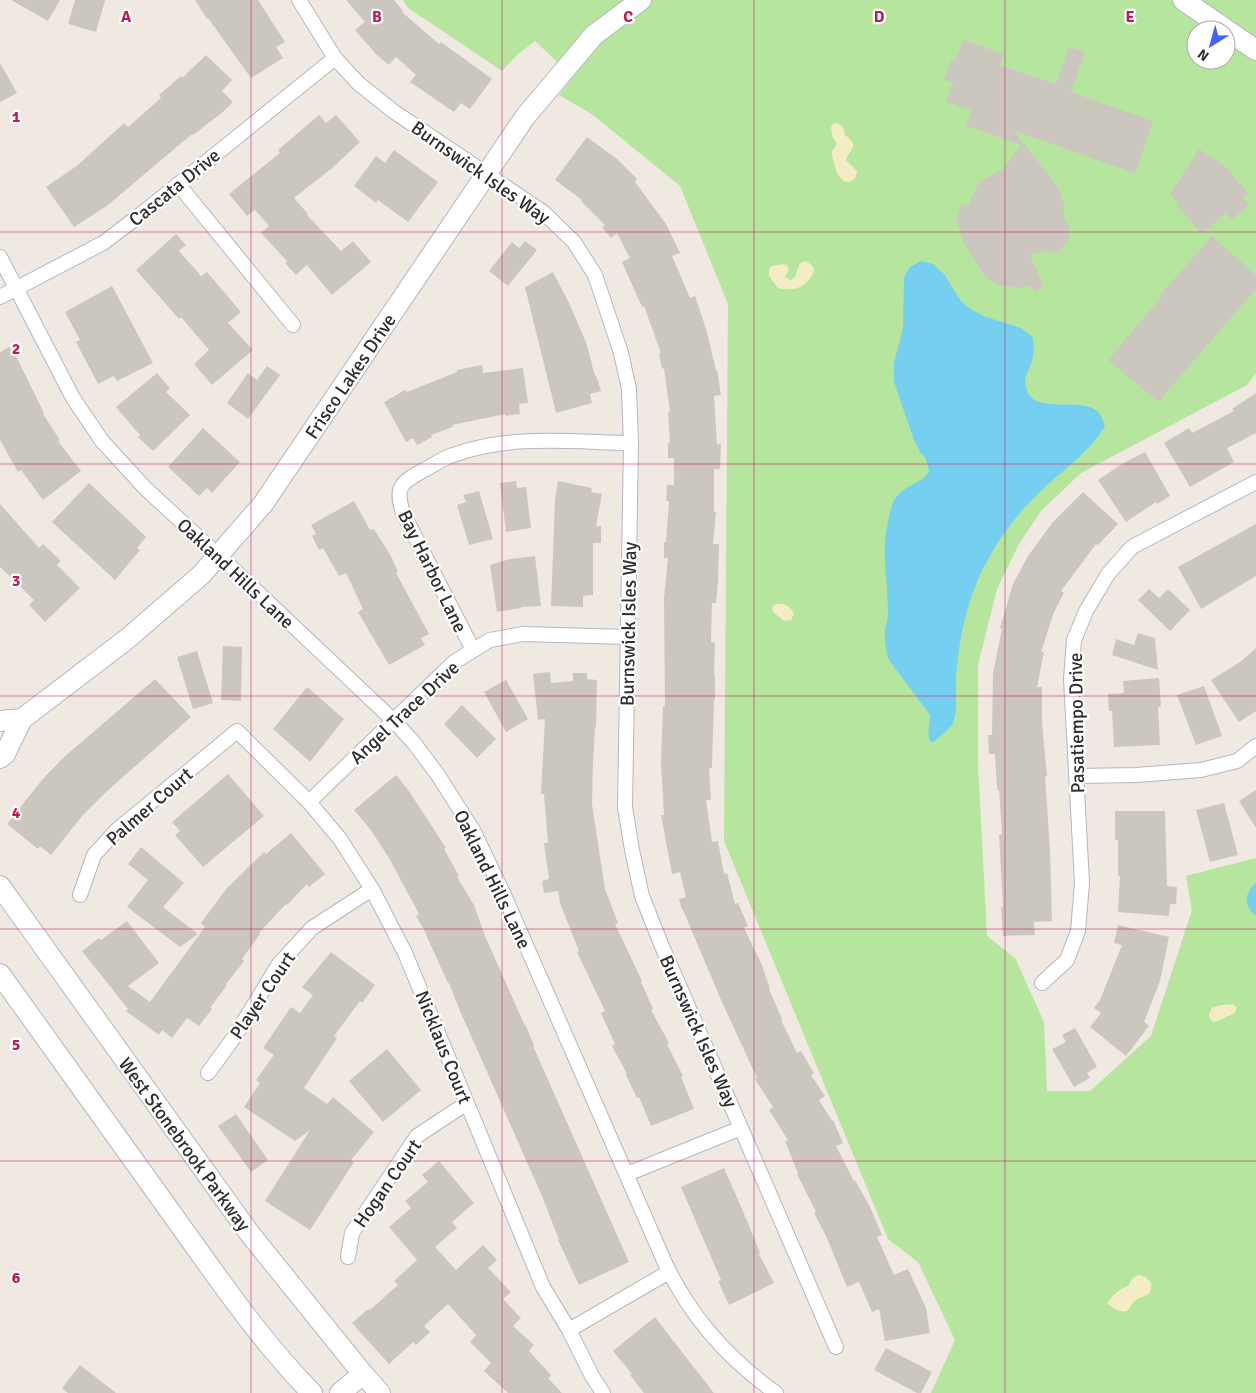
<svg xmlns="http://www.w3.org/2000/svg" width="1256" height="1393" font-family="Signika,sans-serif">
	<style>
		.green { fill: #b6e59e; fill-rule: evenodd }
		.sand { fill: #f3ecc5 }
		.water { fill: #75cff0 }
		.building { fill: #cbc7bf }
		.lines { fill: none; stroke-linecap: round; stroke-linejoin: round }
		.street-casing { stroke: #b4b7c1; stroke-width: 16 }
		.secondary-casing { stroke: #b4b7c1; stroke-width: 22 }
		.street { stroke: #fff; stroke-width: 14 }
		.secondary { stroke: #fff; stroke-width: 20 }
		.grid { fill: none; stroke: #c2185b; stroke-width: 1; stroke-opacity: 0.55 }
		.labels { text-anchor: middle; stroke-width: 4.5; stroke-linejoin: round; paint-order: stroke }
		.street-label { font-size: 19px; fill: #2e2e2e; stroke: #fff }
		.grid-label { font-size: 16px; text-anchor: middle; font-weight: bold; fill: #c2185b; stroke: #fff; stroke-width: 4.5; stroke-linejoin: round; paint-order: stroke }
	</style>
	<rect width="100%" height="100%" fill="#efe9e1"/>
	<path class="green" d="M403 0H1256V373L1247 385 1081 473 1041 511 1019 544 997 589 978 665V765L987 936 1015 958 1044 1022 1047 1091H1090L1151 1036 1192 910 1186 876 1256 858V1393H931L955 1340 918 1262 888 1239 724 841 728 304 680 186 593 115 559 95 573 77 535 41 518 54 502 71 407 7ZM1196 30H1226V60H1196Z"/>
	<path class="sand" d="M834 123C842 123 844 128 845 135 860 147 851 146 846 160L857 171C857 179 852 182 845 182L837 174 832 155V151L837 144 832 136 831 127Z
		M806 261 812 265 814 270C809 287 794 292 778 288L769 276V269L772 266 784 264 787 265 789 270 785 277 791 280 795 277 800 263Z
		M775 604C784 603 791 606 794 614L791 620 784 621 773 612 772 607Z
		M1233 1004 1237 1008 1234 1014C1226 1016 1221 1021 1213 1022L1210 1019 1209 1014 1212 1008 1221 1005Z
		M1138 1275 1146 1277 1151 1283C1153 1298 1143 1294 1135 1301 1132 1303 1130 1308 1127 1311 1119 1313 1113 1308 1107 1303 1114 1294 1118 1290 1128 1286L1132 1279Z"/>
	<path class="water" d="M921 261 933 264 944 274 961 301 969 308 983 316 1021 328 1033 338C1034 346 1034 354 1032 361 1029 371 1023 377 1026 387 1032 417 1081 395 1098 412 1102 416 1103 422 1105 426 1091 450 1067 467 1046 486 1015 514 988 552 973 592 963 620 958 649 956 678 955 692 958 706 954 720 951 730 941 734 934 742H931C926 735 930 724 930 715L889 660C886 651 884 641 885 631 886 624 888 618 888 612 888 577 880 553 889 517 890 511 892 504 895 499 904 484 923 484 929 471L926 459 920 452 914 440 894 382V363L903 328 904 277 910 267Z
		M1256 883V916C1243 905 1244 894 1256 883Z"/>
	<path class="building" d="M11 0H60L48 21Z
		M75 0H105L96 32 68 24Z
		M195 0H258L285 42 276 47 283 58 251 78 208 18 207 19Z
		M346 0H394L403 11 402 12 439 44 441 42 492 79 470 109 461 103 454 112 410 82 416 75 396 57 389 65 376 54 355 30 365 22Z
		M963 40 1004 54 1000 65 1056 84 1069 47 1085 52 1071 92 1153 121 1135 173 1014 131 1059 189 1064 203V217L1069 226 1070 238 1057 254 1045 251 1030 255 1043 285 1035 292 1029 286 1018 288 998 285 984 275 964 243 956 219 961 205 969 204 979 182 1003 169 1021 145 966 126 971 110 946 102 953 82 944 80 951 60 955 61Z
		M206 55 232 80 222 91 233 102 224 111 193 135 192 134 108 205 74 227 46 187 78 165 124 123 128 127 161 98 159 95 181 76 182 78Z
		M0 63 17 93 0 102Z
		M319 115 326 123 336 115 360 142 331 169 294 198 308 214 307 215 341 251 353 241 371 262 332 295 307 265 296 275 285 263 287 261 261 233 269 226 255 210 247 216 229 194 280 153 278 150Z
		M587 137 617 159 637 179 635 182 666 224 680 253 672 256 690 298 695 296 706 329 716 370H717L721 395 714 396 717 444H721L720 469H714V511L716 512 713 544H719L718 582 716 603H712L711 642 715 643 714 675H715V700H714L712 768H709L711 800H706L712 842 718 841 724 874 727 873 735 904 738 903 748 926 744 928 762 965 770 989H769L782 1019 781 1020 797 1053 801 1051 814 1073 811 1075 825 1096 819 1100 832 1121 833 1120 843 1143 836 1146 854 1181 855 1180 870 1207 882 1235 877 1237 894 1275 908 1269 926 1308 930 1333 885 1341 879 1309 872 1312 859 1282 847 1287 826 1236 814 1213 816 1212 797 1174 798 1173 785 1141 788 1140 769 1110 773 1107 755 1079 757 1078 721 1000 683 910H682L679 899 686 897 680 872 672 874 661 815H664L661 763 663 706 665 707 664 598 668 558H664V542H666L669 501H666L667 485H674V458H668V443H670L668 412H670L664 368 662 369 659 354 661 353 644 306 642 307 622 262 630 258 617 233 611 238 602 227 605 225 581 201 582 200 555 180Z
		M1199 149 1224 165 1248 193 1243 198 1249 205 1232 220 1226 213 1202 234 1177 206 1179 204 1170 194Z
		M394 150 438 182 408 222 378 200 376 203 354 186 376 156 385 163Z
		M176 234 186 245 179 251 201 276 207 272 241 312 228 323 253 350 212 385 194 364 209 350 181 317 179 319 136 270Z
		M1212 236 1256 275V289L1158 402 1108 360 1162 296 1160 295Z
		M525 241 537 250 508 286 489 271 512 242 519 248Z
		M553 272 569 303 586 342 595 376 596 375 601 391 590 394 592 403 556 413 525 287Z
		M112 286 153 363 117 381 114 376 98 384 76 342 80 340 65 312Z
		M11 346 44 413 43 414 60 440 58 441 81 471 43 500 21 470 18 472 0 440V352Z
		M482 365 483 373 523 368 528 403 519 404 520 414 505 416V414L452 425 453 427 431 435 432 437 417 445 413 438 406 442 384 402 405 390 407 392 457 372V370Z
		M267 366 280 375 248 419 227 403 248 373 257 380Z
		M157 373 170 388 166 392 190 415 153 451 138 437 140 435 116 407Z
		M1256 393V433L1227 448 1234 462 1190 487 1164 443 1189 428 1192 433 1234 411 1232 409Z
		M203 428 240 462 212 493 207 488 199 496 168 467Z
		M1145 452 1170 496 1157 504 1156 502 1126 522 1098 480 1122 464Z
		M516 481 517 488 526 487 531 528 506 532 500 483Z
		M558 481 592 488 591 492 602 494 596 526H601V543H593V595L583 596V607L551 606 555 500Z
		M89 483 146 537 137 548 140 550 115 580 52 522Z
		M479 491 493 539 469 545 457 505 466 502 463 495Z
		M1083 492 1118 524 1098 545 1096 544 1061 591 1064 593 1054 612 1041 652H1044L1037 687H1042V723L1047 776H1045L1050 850 1052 921 1034 922 1035 935 1003 936 1001 907H1003L999 835 1002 834 999 790H997L995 754H989L988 735H992L993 673 1002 629 1000 628 1013 584 1028 556 1052 523Z
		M354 501 370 530 374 529 392 558 398 572 396 573 429 634 421 638 425 645 389 665 358 612 363 609 346 573 339 576 323 548 319 550 312 536 316 534 311 525Z
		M0 504 39 548 43 544 61 561 57 565 80 588 45 622 29 605 34 600 0 567Z
		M1256 524V576L1201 609 1178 567Z
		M535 556 541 606 521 607V608L497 612 490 565 510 559Z
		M1149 589 1159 598 1168 589 1190 610 1170 631 1138 600Z
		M1138 633 1155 638 1158 670 1112 655 1116 639 1134 645Z
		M223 646 242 647 241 701 221 700Z
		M1256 648V711L1239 722 1211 680 1240 662Z
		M197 651 213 703 193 709 177 657Z
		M550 672 551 683 573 681V673H587V679L597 680 596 727H595L593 762 592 804 605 889 618 923 615 924 642 981 641 982 653 1009 651 1010 669 1043 667 1044 683 1076 681 1077 694 1109 651 1126 639 1097 637 1098 626 1075 627 1074 612 1046 615 1044 601 1013 605 1011 577 952 579 951 560 903 558 891 544 893 542 881 549 879 544 843H548L544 794H541L545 719 538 720 533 674Z
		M1159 678 1161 707H1158L1160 745 1114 747 1112 711H1109L1108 694 1124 693 1123 681Z
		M155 679 191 717 106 792 83 815 51 855 40 846 38 849 7 824 41 781 63 758Z
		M506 680 528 719 506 732 484 692Z
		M1204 686 1222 736 1196 745 1177 695Z
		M307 687 344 719 310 762 273 729Z
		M462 705 496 739 477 758 444 724Z
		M228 774 264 816 203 867 175 835 180 831 172 822Z
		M396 775 409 791 446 848 444 849 459 876 457 877 474 905 485 936 525 1026H526L534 1045 533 1046 629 1262 579 1285 558 1240H559L542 1196 460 1011 449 983H448L423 928 416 916 419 914 389 858 370 829 354 810Z
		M1256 790V828L1239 801Z
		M1224 803 1238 855 1210 862 1196 810Z
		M1115 811H1165L1167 886 1177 887 1176 904H1170L1169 916 1118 912 1120 876H1118V840H1115Z
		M291 833 325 874 309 887 307 884 287 905 286 904 259 933 260 934 242 959 244 961 226 984 227 985 210 1008 212 1009 199 1026 187 1018 172 1038 162 1030 159 1035 126 1011 128 1009 82 951 99 938 101 940 127 921 159 963 128 986 150 1002 205 927 201 923 227 888 264 852 266 854Z
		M141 847 184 883 163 907 198 934 180 947 127 907 148 880 128 864Z
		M1118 925 1169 937 1160 981 1144 1022 1149 1026 1126 1056 1090 1027 1101 1013 1094 1008 1100 1000 1122 945 1114 943Z
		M331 952 375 985 362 1003 360 1001 334 1036 337 1038 304 1088 327 1104 333 1097 374 1132 351 1160 354 1162 310 1230 265 1201 310 1130 295 1141 244 1107 260 1083 256 1080 274 1055 263 1048 291 1007 300 1013 313 995 302 987Z
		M1075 1028 1097 1067 1087 1073 1090 1078 1074 1087 1052 1049 1066 1042 1062 1035Z
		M387 1049 421 1090 383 1122 349 1081Z
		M236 1114 268 1160 251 1172 218 1126Z
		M439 1161 474 1203 452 1222 457 1228 435 1247 456 1270 483 1245 497 1260 488 1268 511 1292 503 1299 521 1318 513 1326 534 1345 529 1351 551 1375 548 1378 562 1393H508L484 1371 491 1363 470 1342 476 1335 448 1304 424 1326 430 1332 416 1345 413 1342 389 1364 352 1323 368 1309 370 1310 398 1285 394 1281 417 1260 389 1227 411 1208 405 1201 428 1182 422 1175Z
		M724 1168 748 1223 760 1253 759 1254 774 1283 729 1305 718 1281 721 1280 681 1187Z
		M655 1317 685 1356 714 1393H644L630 1375 632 1374 613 1351Z
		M886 1348 932 1372 921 1393H917L874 1370Z
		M80 1365 116 1393H68L62 1388Z"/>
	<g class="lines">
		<g class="street-casing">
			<path id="street" d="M299 0 335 58 358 83 393 111 543 212 574 242 595 275 621 353 629 389 631 443 625 807 632 850 642 896 661 944 836 1347
				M178 184 293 325
				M0 257 73 398 102 441 146 489 233 569 394 721 414 743 438 775 474 832 504 895 665 1263C690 1316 728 1359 776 1393
				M0 297 103 243 144 212 335 58
				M473 650 404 515C393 486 402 482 426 469 435 464 444 458 453 455 510 434 572 442 631 443
				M1076 776 1136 775 1201 770 1237 761 1256 746
				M309 802 454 662 490 640 523 634 628 637
				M80 895 94 855 117 830 237 731 309 802 340 839 372 889 405 953 543 1287 569 1330 592 1376 603 1393
				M1042 983 1067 960 1078 931 1082 883 1071 679 1074 640 1086 611 1108 574 1132 547 1256 482
				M208 1073 235 1036 279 964 312 928 372 889
				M627 1174 741 1128
				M348 1257 352 1233 417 1136 467 1103
				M569 1330 669 1272"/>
		</g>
		<g class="secondary-casing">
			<path id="secondary" d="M1183 0 1256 50
				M0 721 22 719
				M0 758 5 754 22 719 127 639 201 575 263 504 525 117 594 35 641 0
				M0 886 250 1234 363 1374 380 1393
				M0 974C57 1054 115 1134 172 1214 216 1275 259 1339 312 1393
				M340 1393 363 1374"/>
		</g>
		<use href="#street" class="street"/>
		<use href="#secondary" class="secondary"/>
	</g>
	<path class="grid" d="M251 0V1393M502 0V1393M754 0V1393M1005 0V1393M0 232H1256M0 464H1256M0 696H1256M0 929H1256M0 1161H1256"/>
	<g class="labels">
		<g class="street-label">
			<text transform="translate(481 172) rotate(35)" y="7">Burnswick Isles Way</text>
			<text transform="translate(174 187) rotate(-39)" y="7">Cascata Drive</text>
			<text transform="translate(350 376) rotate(-56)" y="7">Frisco Lakes Drive</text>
			<text transform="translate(433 571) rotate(64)" y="7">Bay Harbor Lane</text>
			<text transform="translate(236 573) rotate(43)" y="7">Oakland Hills Lane</text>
			<text transform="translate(628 624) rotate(-89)" y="7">Burnswick Isles Way</text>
			<text transform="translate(404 712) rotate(-43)" y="7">Angel Trace Drive</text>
			<text transform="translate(1076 723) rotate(-91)" y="7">Pasatiempo Drive</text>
			<text transform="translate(149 806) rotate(-41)" y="7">Palmer Court</text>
			<text transform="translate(493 879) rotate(64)" y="7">Oakland Hills Lane</text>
			<text transform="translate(262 995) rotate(-56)" y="7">Player Court</text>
			<text transform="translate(699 1031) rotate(66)" y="7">Burnswick Isles Way</text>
			<text transform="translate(444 1047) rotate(68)" y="7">Nicklaus Court</text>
			<text transform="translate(185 1144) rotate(54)" y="7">West Stonebrook Parkway</text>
			<text transform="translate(387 1183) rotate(-55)" y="7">Hogan Court</text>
		</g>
	</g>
	<g class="grid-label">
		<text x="126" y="22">A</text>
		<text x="377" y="22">B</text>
		<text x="628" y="22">C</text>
		<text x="879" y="22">D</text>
		<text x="1130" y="22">E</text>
		<text x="16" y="122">1</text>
		<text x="16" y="354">2</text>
		<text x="16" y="586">3</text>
		<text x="16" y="818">4</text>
		<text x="16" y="1050">5</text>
		<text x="16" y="1283">6</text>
	</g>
	<g transform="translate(1211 45) rotate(217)"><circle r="24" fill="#ffffff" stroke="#ababab"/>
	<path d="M0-4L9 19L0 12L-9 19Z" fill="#4264fb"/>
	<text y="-8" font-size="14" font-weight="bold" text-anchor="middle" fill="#2e2e2e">N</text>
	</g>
</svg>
